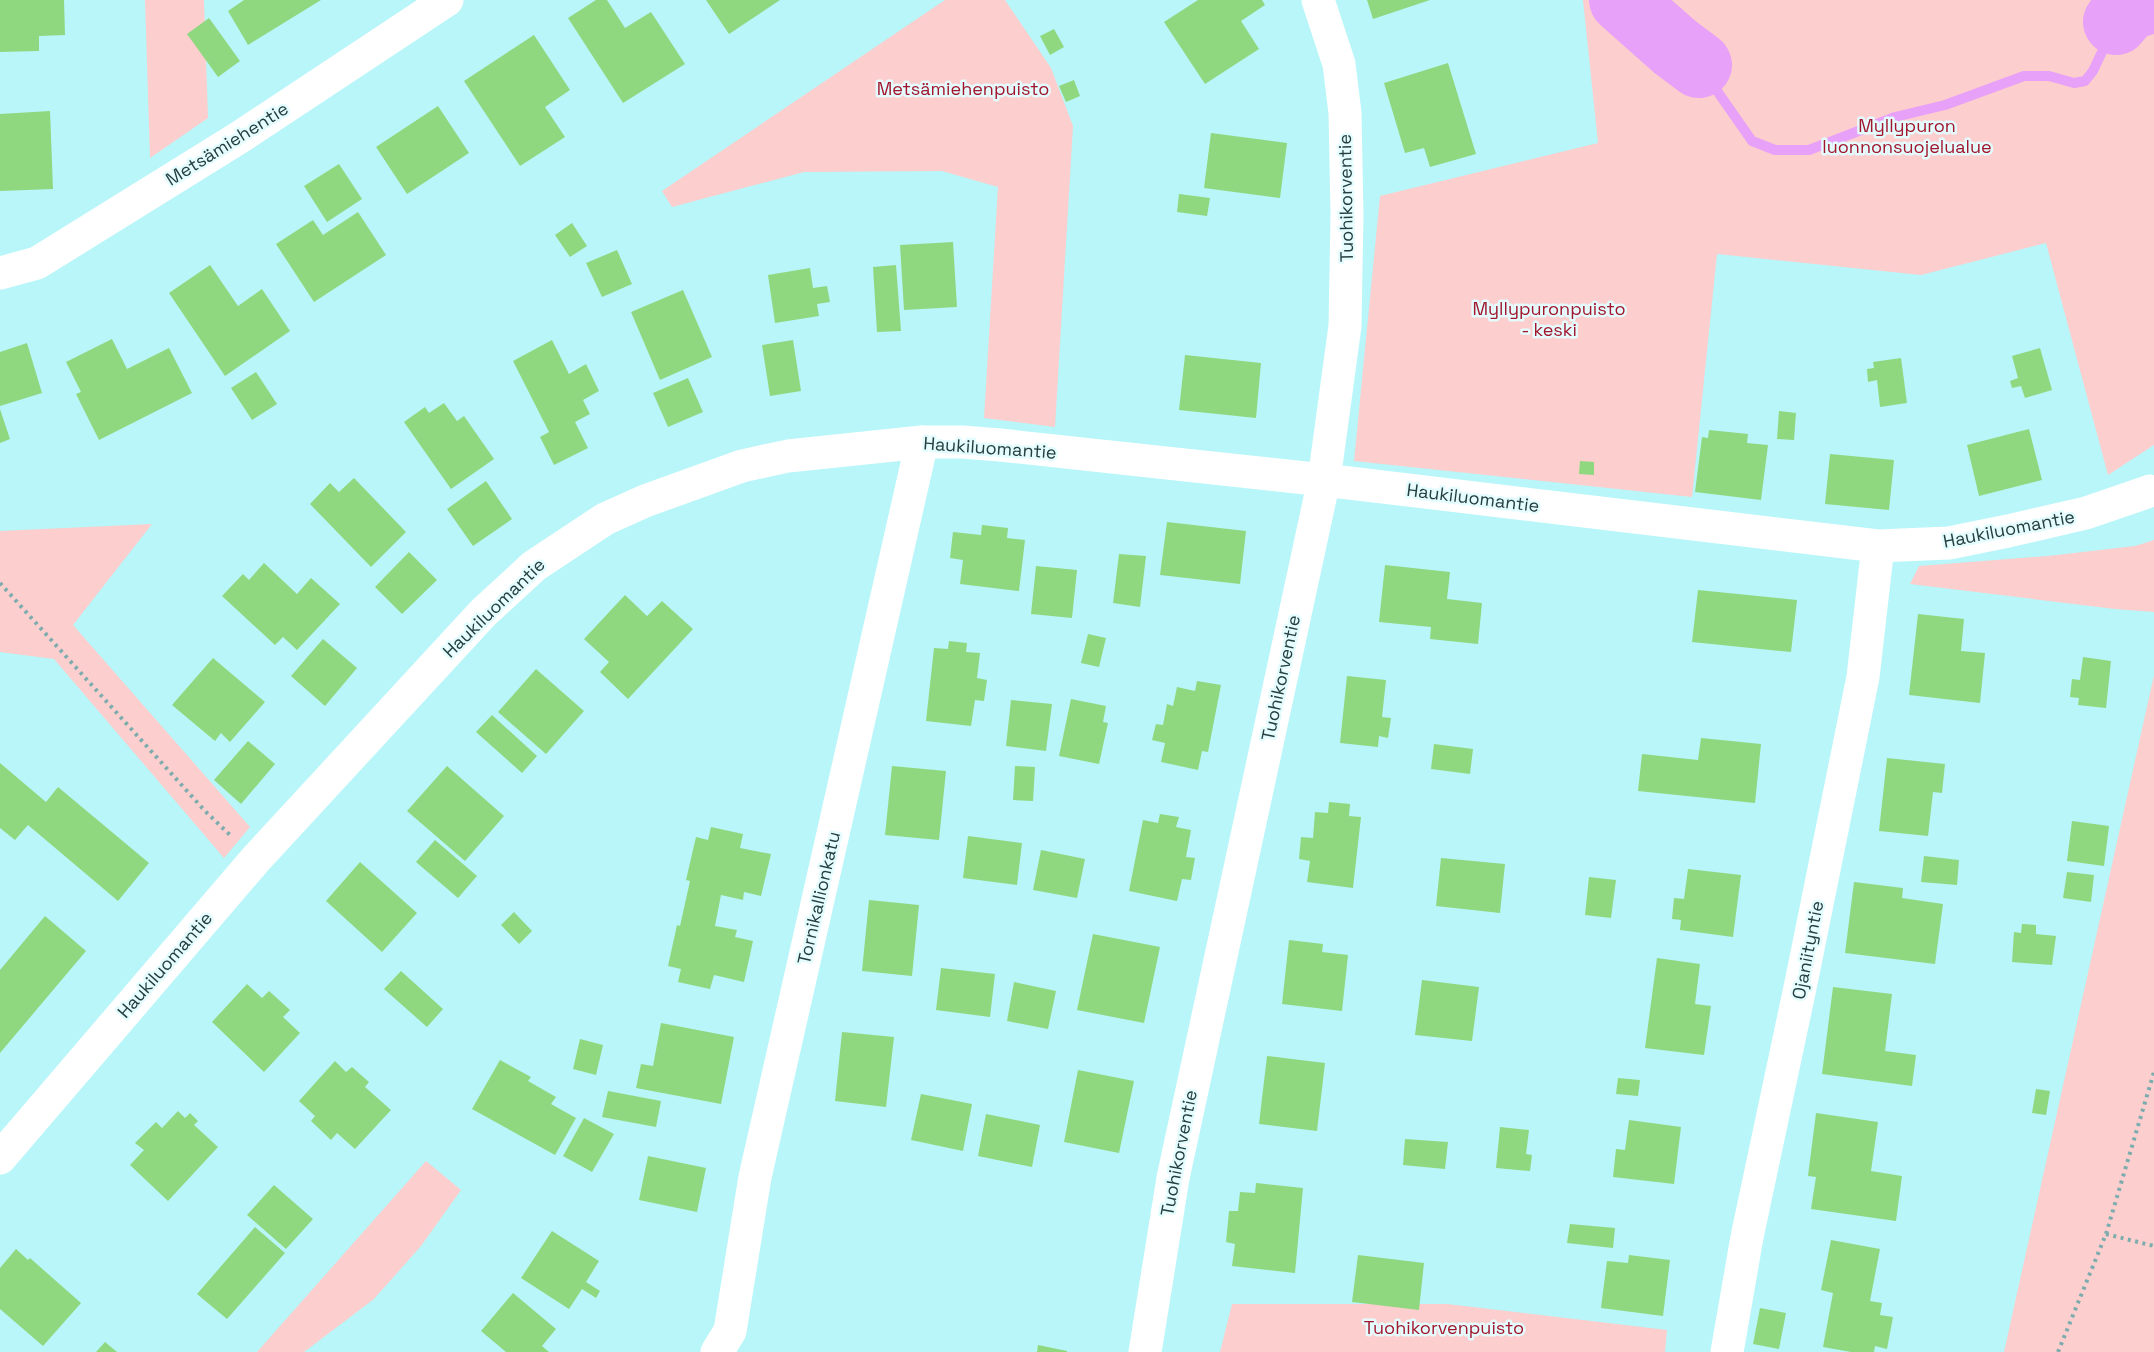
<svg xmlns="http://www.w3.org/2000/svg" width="2154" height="1352" font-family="'Space Grotesk',sans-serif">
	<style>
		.green { fill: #fccecd }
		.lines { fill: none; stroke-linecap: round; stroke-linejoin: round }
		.stream { stroke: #e8a1f8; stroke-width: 10 }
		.river { stroke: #e8a1f8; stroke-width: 66 }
		.building { fill: #90d87f }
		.path { stroke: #7cacae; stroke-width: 4; stroke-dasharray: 3 4.5; stroke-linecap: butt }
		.minor { stroke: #fff; stroke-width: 33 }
		.tertiary { stroke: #fff; stroke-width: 33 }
		.labels { text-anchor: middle; stroke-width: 5; stroke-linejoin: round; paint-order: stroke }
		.park-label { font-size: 18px; fill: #a1162d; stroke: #e4fcfd }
		.street-label { font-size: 18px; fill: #243d3e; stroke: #e4fcfd }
	</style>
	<rect width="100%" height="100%" fill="#b8f6f9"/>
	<path class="green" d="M145 0H204L208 118 150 158Z
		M945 0H1005L1051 68 1073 126 1055 427 984 418 998 187 942 171 804 172 672 207 662 191Z
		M1583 0H2154V445L2108 475 2046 243 1921 275 1717 254 1692 497 1354 461 1380 196 1598 143Z
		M152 524 73 625 250 827 224 858 54 659 0 652V531Z
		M2154 540V612L2115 609 1910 584 1919 566 2048 556 2135 546Z
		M2154 675V1352H2004Z
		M426 1161 461 1190 421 1246 374 1299 304 1352H257Z
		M1232 1304H1447L1667 1330 1665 1352H1220Z"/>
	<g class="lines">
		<path class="stream" d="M1699 65 1752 141 1775 150H1809L1895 117 1945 105 2024 76H2049L2074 83 2085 81 2093 71 2116 22"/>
		<path class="river" d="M1622 0 1675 47 1699 65
			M2116 22C2128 6 2134 5 2153 0"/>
	</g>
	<path class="building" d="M0 0H64L65 35 39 36V51L0 52Z
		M244 0H321L248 45 228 11Z
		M596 0H607L625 28 651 12 685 64 623 103 568 18Z
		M706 0H780L729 34Z
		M1198 0H1262L1265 5 1241 21 1259 49 1205 84 1164 22Z
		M1367 0H1430L1373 19Z
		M209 18 240 61 218 77 187 34Z
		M1054 29 1064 47 1050 55 1040 36Z
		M534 35 570 90 545 107 565 137 520 166 464 81Z
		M1448 63 1476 154 1430 167 1424 148 1405 153 1384 83Z
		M1074 80 1080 96 1066 102 1059 86Z
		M438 106 469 153 407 194 376 147Z
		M50 111 53 189 0 191V114Z
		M1211 133 1287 143 1280 198 1204 188Z
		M339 164 362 199 327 222 304 186Z
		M1179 194 1210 198 1207 216 1177 212Z
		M358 212 386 255 314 302 276 244 313 220 323 235Z
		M572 223 587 246 570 257 555 235Z
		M953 242 957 307 904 310 900 245Z
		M617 250 632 284 602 297 586 263Z
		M210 265 238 306 262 289 290 331 225 376 169 293Z
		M896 265 901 331 877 332 873 267Z
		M810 268 813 288 827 286 830 302 817 304 819 316 775 323 768 275Z
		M683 290 712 357 660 380 631 312Z
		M112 339 127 369 169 348 192 393 99 440 76 394 81 392 66 362Z
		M552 340 569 374 586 364 599 391 583 400 590 414 575 422 588 448 554 465 540 437 549 432 513 361Z
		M793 340 801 391 770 396 762 345Z
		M27 343 42 393 0 406V352Z
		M2040 348 2052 390 2025 398 2021 386 2012 388 2010 381 2018 378 2012 356Z
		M1185 355 1261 363 1256 418 1179 410Z
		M1901 358 1907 403 1880 407 1877 380 1868 382 1867 369 1874 368 1873 362Z
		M256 372 277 404 252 420 231 388Z
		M688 378 703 412 668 427 653 393Z
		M444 403 457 421 464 416 494 459 451 489 404 422 425 407 429 413Z
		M0 409 10 439 0 443Z
		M1779 411 1796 413 1794 440 1777 439Z
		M2029 429 2042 480 1979 496 1967 445Z
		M1709 430 1748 434 1747 443 1768 445 1761 500 1695 492 1702 437 1708 438Z
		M1830 454 1894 460 1889 510 1825 504Z
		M1580 461 1594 462V475L1579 474Z
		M354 478 406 532 371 567 310 504 330 483 339 492Z
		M486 481 512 519 473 546 447 509Z
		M1167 522 1246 531 1240 584 1160 575Z
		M982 525 1008 528 1007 538 1025 540 1019 591 960 584 963 560 950 558 953 532 981 535Z
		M409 552 437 580 402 614 375 587Z
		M1119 554 1146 556 1140 607 1113 603Z
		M264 563 297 594 311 578 340 604 297 650 283 637 275 645 222 596 243 574 249 580Z
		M1385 565 1450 572 1447 599 1482 603 1478 644 1430 639 1431 627 1379 622Z
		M1036 566 1077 570 1072 618 1031 614Z
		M1698 590 1797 600 1791 652 1692 642Z
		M625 595 647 616 662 601 693 629 628 699 600 672 609 662 584 639Z
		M1918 614 1964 619 1961 651 1985 653 1980 703 1909 695Z
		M1088 634 1106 638 1099 667 1081 663Z
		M323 639 357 668 325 706 291 676Z
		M949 641 967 643 966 652 980 653 977 678 987 680 984 701 975 700 971 726 926 721 934 648 948 649Z
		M2083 657 2111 661 2106 708 2078 705 2079 698 2070 697 2072 679 2080 680Z
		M213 658 265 702 230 742 221 733 215 741 172 705Z
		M536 669 584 711 546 754 498 712Z
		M1347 676 1386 680 1382 717 1391 718 1388 738 1379 736 1378 747 1340 743Z
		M1197 681 1221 685 1208 752 1202 751 1198 770 1161 762 1165 743 1152 740 1156 724 1163 725 1167 704 1173 706 1177 687 1195 691Z
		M1071 699 1106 706 1103 722 1108 723 1099 764 1059 756Z
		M1011 700 1052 704 1046 751 1006 746Z
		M492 715 537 756 522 773 476 732Z
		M1701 738 1761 744 1755 803 1638 791 1642 754 1698 760Z
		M248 741 275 764 241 804 214 780Z
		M1434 744 1473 749 1470 774 1431 769Z
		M1887 758 1945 764 1942 793 1933 792 1928 836 1879 831Z
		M0 763 46 802 58 787 149 863 118 901 28 825 15 840 0 828Z
		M447 766 504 816 465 861 407 811Z
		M892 766 946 771 939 840 885 835Z
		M1015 766 1035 767 1033 801 1013 800Z
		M1329 802 1350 804 1349 816 1361 817 1353 888 1307 882 1310 861 1299 859 1301 837 1313 838 1315 812 1328 813Z
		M1160 814 1179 817 1176 827 1191 830 1186 857 1195 858 1191 880 1182 879 1177 901 1129 891 1143 820 1158 823Z
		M2072 821 2109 826 2104 866 2067 861Z
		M711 827 743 834 740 848 771 854 761 896 744 892 743 900 721 895 715 926 737 930 735 937 753 941 744 982 714 975 710 989 678 982 681 969 668 966 677 925 680 926 690 881 686 880 696 837 708 840Z
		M968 836 1022 843 1017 885 963 878Z
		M435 840 477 876 458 898 416 862Z
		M1041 850 1085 859 1077 898 1033 890Z
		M1924 856 1959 860 1957 885 1921 882Z
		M1441 858 1505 864 1500 913 1436 906Z
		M360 862 417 913 382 952 326 901Z
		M1688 869 1741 875 1733 937 1680 930 1681 920 1672 919 1674 898 1684 899Z
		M2067 872 2094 875 2091 902 2063 898Z
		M1589 877 1616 880 1611 918 1585 915Z
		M1854 882 1903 888 1902 898 1943 904 1935 964 1845 953Z
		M869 900 919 905 912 976 862 971Z
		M514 912 532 931 519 944 501 925Z
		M45 916 86 951 0 1053V970Z
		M2022 924 2036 925V934L2056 936 2052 965 2012 962 2014 932 2021 933Z
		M1093 934 1160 947 1144 1023 1077 1010Z
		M1289 940 1323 944 1322 952 1348 955 1342 1011 1282 1004Z
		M1657 958 1700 964 1695 1004 1711 1006 1704 1055 1645 1048Z
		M941 968 995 974 990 1017 936 1010Z
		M401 971 443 1009 427 1027 384 989Z
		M1422 980 1479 987 1472 1041 1415 1035Z
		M1014 982 1056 991 1048 1029 1007 1021Z
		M247 984 262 998 269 991 290 1010 283 1017 300 1033 264 1072 212 1022Z
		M1833 987 1892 994 1885 1051 1916 1055 1912 1086 1822 1074Z
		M661 1023 734 1037 721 1104 636 1088 641 1064 653 1066Z
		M842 1032 894 1037 886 1107 835 1101Z
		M580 1039 603 1045 596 1075 573 1069Z
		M1267 1056 1325 1063 1317 1131 1259 1124Z
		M500 1060 531 1077 528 1081 556 1097 551 1104 576 1118 555 1155 472 1109Z
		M335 1061 346 1072 352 1067 369 1082 365 1087 391 1110 355 1149 337 1133 331 1140 311 1121 315 1116 299 1101Z
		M1078 1070 1134 1081 1119 1153 1064 1142Z
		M1618 1078 1640 1080 1638 1096 1616 1094Z
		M2036 1089 2050 1091 2046 1115 2032 1113Z
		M608 1091 661 1101 656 1127 602 1117Z
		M921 1094 972 1104 963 1151 911 1140Z
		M178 1111 185 1118 190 1113 198 1121 194 1125 218 1147 168 1201 130 1165 144 1150 135 1143 156 1122 162 1128Z
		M1816 1113 1878 1122 1871 1171 1902 1176 1896 1221 1811 1209 1816 1177 1808 1176Z
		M986 1114 1040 1125 1032 1167 978 1156Z
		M584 1118 614 1134 592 1172 563 1156Z
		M1629 1120 1681 1127 1674 1184 1613 1177 1616 1149 1625 1150Z
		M1500 1127 1529 1130 1526 1154 1532 1155 1530 1171 1496 1168Z
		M1405 1139 1448 1142 1445 1169 1403 1165Z
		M648 1156 706 1168 697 1212 639 1200Z
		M1256 1183 1303 1188 1295 1273 1232 1266 1235 1244 1226 1242 1229 1211H1238L1240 1192 1255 1193Z
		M274 1185 313 1219 286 1249 247 1215Z
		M1570 1224 1615 1228 1613 1248 1567 1243Z
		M255 1227 285 1253 227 1319 197 1294Z
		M552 1231 599 1261 586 1282 600 1291 596 1298 582 1289 569 1309 521 1278Z
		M1831 1240 1880 1249 1870 1301 1882 1303 1880 1315 1893 1317 1887 1349 1875 1346 1874 1352H1851L1823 1347 1833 1293 1821 1290Z
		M16 1249 28 1260 30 1258 81 1303 43 1346 0 1309V1268Z
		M1358 1255 1424 1263 1419 1310 1352 1302Z
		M1629 1255 1670 1260 1663 1316 1601 1308 1607 1261 1628 1263Z
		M513 1293 556 1329 542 1346 549 1352H506L481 1331Z
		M1760 1308 1786 1313 1779 1349 1753 1344Z
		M105 1342 117 1352H96Z
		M1038 1345 1067 1351V1352H1037Z"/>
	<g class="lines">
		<path class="path" d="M0 583 205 811 230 835
			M2106 1234 2154 1246
			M2058 1352 2106 1234 2154 1072"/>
		<path class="minor" d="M0 273 37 263 240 137 447 0
			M1324 480 1878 546 1949 543 2008 531 2086 513 2150 491
			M717 1352 730 1331 755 1177 922 442
			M1145 1352 1173 1178 1324 480 1345 326 1347 215 1345 113 1339 64 1318 0
			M1727 1352 1747 1237 1801 983 1863 677 1878 546"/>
		<path class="tertiary" d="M0 1158 256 859 483 613 534 566 605 519 645 501 742 466 788 456 922 442H962L1000 445 1324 480"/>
	</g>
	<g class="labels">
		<g class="park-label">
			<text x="963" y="95">Metsämiehenpuisto</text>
			<text x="1907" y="132">Myllypuron<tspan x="1907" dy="21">luonnonsuojelualue</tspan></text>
			<text x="1549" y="315">Myllypuronpuisto<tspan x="1549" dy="21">- keski</tspan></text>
			<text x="1444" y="1334">Tuohikorvenpuisto</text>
		</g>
		<g class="street-label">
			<text transform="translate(227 144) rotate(-32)" y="6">Metsämiehentie</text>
			<text transform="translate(1346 198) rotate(-91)" y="6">Tuohikorventie</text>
			<text transform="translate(990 448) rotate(4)" y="6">Haukiluomantie</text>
			<text transform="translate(1473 498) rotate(7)" y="6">Haukiluomantie</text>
			<text transform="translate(2009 529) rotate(-11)" y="6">Haukiluomantie</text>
			<text transform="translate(494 608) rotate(-44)" y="6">Haukiluomantie</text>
			<text transform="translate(1281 678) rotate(-78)" y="6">Tuohikorventie</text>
			<text transform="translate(819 898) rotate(-77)" y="6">Tornikallionkatu</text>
			<text transform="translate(1808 950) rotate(-79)" y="6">Ojaniityntie</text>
			<text transform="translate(165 965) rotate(-49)" y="6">Haukiluomantie</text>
			<text transform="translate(1179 1153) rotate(-79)" y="6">Tuohikorventie</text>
		</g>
	</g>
</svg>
